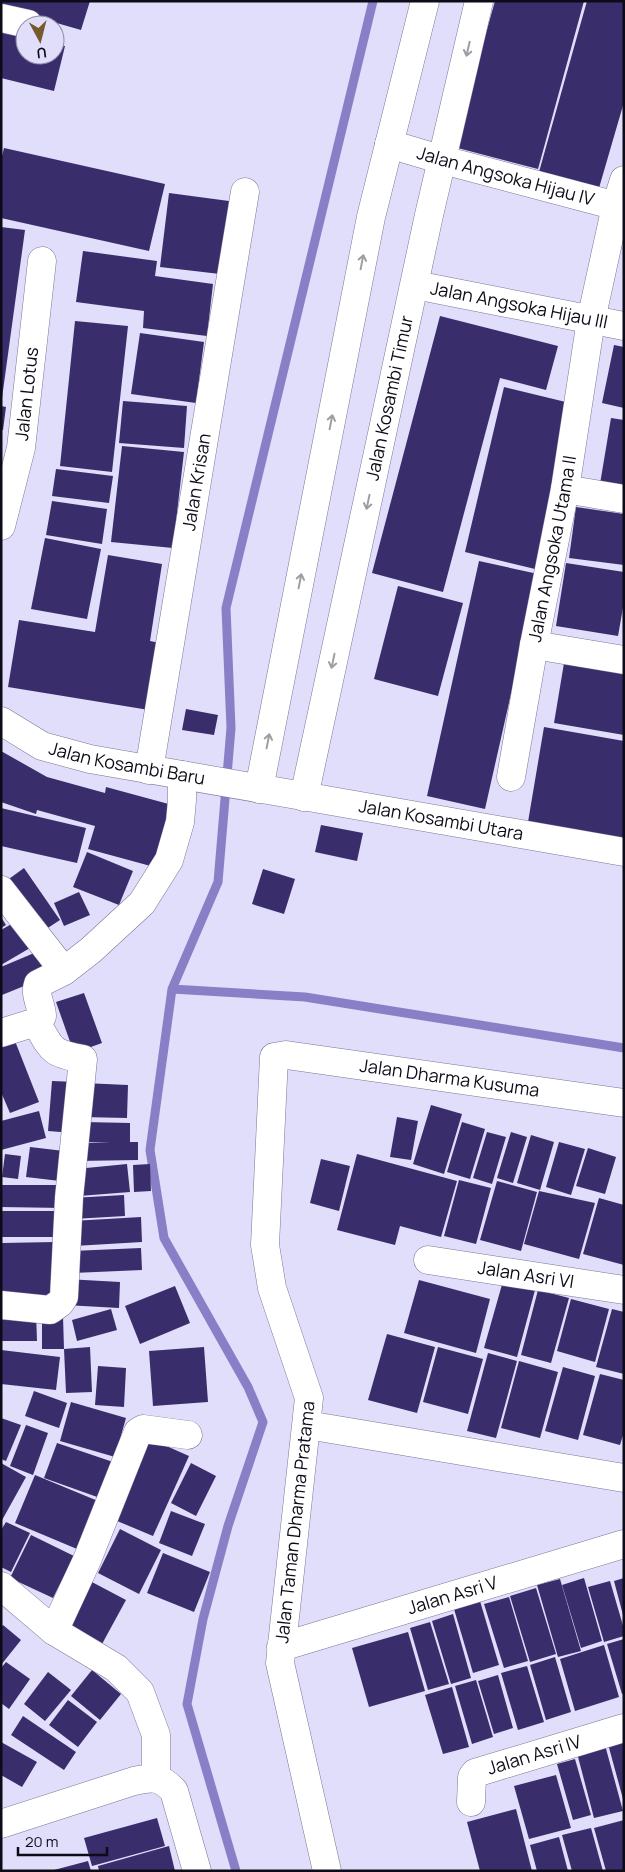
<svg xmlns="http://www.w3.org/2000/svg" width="625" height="1872" font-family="Manrope,sans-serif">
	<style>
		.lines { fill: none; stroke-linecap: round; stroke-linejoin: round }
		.stream { stroke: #897fc7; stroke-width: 9 }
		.building { fill: #3a2d6c }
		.minor-casing { stroke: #7a7696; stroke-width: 29 }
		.minor { stroke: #fff; stroke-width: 28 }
		.oneway { stroke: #9e9da2 }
		.labels { text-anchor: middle; stroke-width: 5; stroke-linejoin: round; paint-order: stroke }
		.street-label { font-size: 18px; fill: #0d0b17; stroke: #e0defa }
	</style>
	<rect width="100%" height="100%" fill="#e0defa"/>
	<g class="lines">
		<path class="stream" d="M172 989 305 997 624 1048
			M236 1871 187 1704 203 1619 228 1526 263 1422 248 1387 164 1238 150 1150 172 989 218 882 231 728 226 608 373 1"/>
	</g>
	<path class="building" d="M1 1H90L81 30 1 7Z
		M495 1H584L538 169 454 147Z
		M587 1H624V102L599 188 539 172Z
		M1 30 25 36V55H55V44L65 46 54 91 1 78Z
		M4 148 165 184 149 251 1 218V160Z
		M169 193 229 201 220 274 160 267Z
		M1 227 25 230 2 398H1Z
		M83 251 157 261 155 276 213 284 207 336 143 328 144 311 76 302Z
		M440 316 558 346 546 390 500 378 443 592 372 573Z
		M75 321 128 326 112 472 60 466Z
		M140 333 204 342 196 403 131 394Z
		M614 345 624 347V408L602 403Z
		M504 387 574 404 535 569 465 552Z
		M123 401 187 406 184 448 119 443Z
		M1 406 6 407 3 430H1Z
		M611 418 624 420V488L600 484Z
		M122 446 184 452 173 548 111 542Z
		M56 469 113 476 109 503 52 496Z
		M52 501 107 509 102 544 46 535Z
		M576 507 624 514V565L569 558Z
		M45 538 101 549 87 619 31 609Z
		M108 555 162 564 150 641 160 643 149 710 8 687 19 620 95 632Z
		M479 561 538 574 485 809 427 796Z
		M566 563 624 572V602L618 636 556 626Z
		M398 586 463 603 438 696 374 679Z
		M564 663 624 673V735L554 723Z
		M186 709 218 715 214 735 182 730Z
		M544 727 624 741V838L528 822Z
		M1 751 47 777 105 793 106 787 176 806 158 868 88 849 95 826 37 810 36 814 1 802Z
		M1 808 86 828 77 863 1 846Z
		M321 825 363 833 357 861 315 852Z
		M87 852 133 871 119 905 73 887Z
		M24 868 60 920 37 935 2 884Z
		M263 869 295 879 284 914 252 904Z
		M79 892 90 915 64 926 54 903Z
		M1 917 6 925 1 928Z
		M15 922 30 948 1 965V930Z
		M46 948 56 973 2 995 1 967Z
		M84 993 102 1043 74 1053 56 1002Z
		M15 1041 39 1102 10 1113 1 1092V1046Z
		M52 1081 76 1082 73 1133 48 1131Z
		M83 1083 128 1085 127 1118 82 1117Z
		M431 1105 462 1114 444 1174 413 1164Z
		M39 1111 46 1138 1 1150V1121Z
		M397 1117 418 1121 411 1160 390 1157Z
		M84 1122 130 1123V1142H138V1160L77 1161V1143H110L84 1142Z
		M462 1122 485 1129 470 1179 447 1172Z
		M487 1132 506 1137 492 1184 473 1178Z
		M511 1132 527 1137 513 1183 497 1178Z
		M531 1135 554 1142 540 1190 517 1183Z
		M559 1142 585 1149 571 1195 546 1187Z
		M30 1147 64 1151 60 1181 26 1177Z
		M588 1148 616 1157 605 1194 576 1186Z
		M5 1154 21 1156 18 1179 2 1177Z
		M357 1154 457 1181 441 1237 400 1226 395 1245 337 1230Z
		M321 1159 350 1166 339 1211 310 1203Z
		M127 1164 130 1192 79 1196 76 1169Z
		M150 1164 151 1191 134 1192 133 1165Z
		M459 1180 491 1188 476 1244 444 1236Z
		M497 1181 537 1192 521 1251 480 1240Z
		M2 1185H63V1208L1 1207Z
		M539 1191 595 1203 579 1259 524 1244Z
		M124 1195 125 1216 73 1219 72 1198Z
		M599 1198 624 1205V1265L583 1254Z
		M1 1211H58L59 1237H1Z
		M141 1217 142 1242 74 1246 72 1221Z
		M55 1242V1302H2V1243Z
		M141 1248 142 1270 73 1273 72 1251Z
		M66 1279 120 1282 119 1308 65 1305Z
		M419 1280 490 1299 476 1353 404 1333Z
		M503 1281 535 1290 517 1357 484 1348Z
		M175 1286 190 1323 140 1344 125 1306Z
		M538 1290 569 1298 551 1363 521 1355Z
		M571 1299 609 1309 595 1362 557 1351Z
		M111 1309 117 1330 77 1341 72 1320Z
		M612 1309 624 1312V1374L596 1367Z
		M36 1312 37 1341H1V1313Z
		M42 1316H63L64 1349H42Z
		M387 1334 435 1347 417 1413 368 1400Z
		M90 1347 92 1392 66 1393 64 1349Z
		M204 1347 208 1402 153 1406 149 1351Z
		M438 1347 483 1359 468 1414 423 1402Z
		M1 1350 60 1357 56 1390 1 1384Z
		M488 1353 517 1361 496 1438 467 1431Z
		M519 1361 558 1372 540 1438 501 1428Z
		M98 1366 126 1368 124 1407 95 1405Z
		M563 1367 595 1376 578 1440 545 1431Z
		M600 1374 624 1380V1432L620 1445 583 1435Z
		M34 1391 67 1403 59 1428 25 1416Z
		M71 1402 126 1418 115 1457 60 1441Z
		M1 1418 21 1425 6 1461 1 1459Z
		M26 1425 48 1433 33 1475 10 1466Z
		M146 1437 189 1456 153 1536 110 1518Z
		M57 1443 113 1462 100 1498 44 1478Z
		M1 1463 26 1477 1 1522Z
		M191 1463 216 1476 196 1516 171 1503Z
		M35 1475 98 1501 77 1549 15 1523Z
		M171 1511 205 1524 192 1556 159 1543Z
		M6 1522 30 1533 11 1572 1 1567V1530Z
		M120 1529 161 1550 139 1594 98 1573Z
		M31 1535 74 1556 53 1598 10 1578Z
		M163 1553 210 1572 194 1612 147 1593Z
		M584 1578 602 1641 581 1648 562 1585Z
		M624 1578V1615H623L614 1581Z
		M560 1579 581 1651 558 1657 537 1585Z
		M90 1581 126 1600 102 1644 66 1624Z
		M610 1581 624 1629V1636L604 1642 588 1587Z
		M536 1588 556 1654 530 1662 510 1596Z
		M509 1597 528 1661 504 1668 484 1604Z
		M480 1601 499 1665 473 1673 454 1609Z
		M453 1614 471 1678 451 1684 432 1621Z
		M430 1622 449 1684 428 1690 410 1628Z
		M3 1625 21 1640 1 1665V1627Z
		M408 1632 425 1691 369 1707 352 1648Z
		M624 1639V1694H622L607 1644Z
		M604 1645 619 1697 575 1711 560 1659Z
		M555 1657 571 1712 546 1720 530 1665Z
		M6 1662 30 1679 9 1709 1 1703V1668Z
		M527 1666 544 1722 518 1730 501 1673Z
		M92 1670 121 1694 100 1720 71 1696Z
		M48 1672 71 1690 45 1721 24 1704Z
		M498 1675 513 1728 494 1734 478 1681Z
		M476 1680 493 1737 472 1744 455 1686Z
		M452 1687 469 1747 443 1754 425 1695Z
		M68 1700 97 1722 78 1747 49 1725Z
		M23 1716 76 1752 64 1770 11 1735Z
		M624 1740V1799H623L608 1744Z
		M1 1742 37 1762 22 1787 1 1775Z
		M605 1745 623 1811 594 1818 577 1753Z
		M575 1759 591 1815 573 1820 557 1764Z
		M556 1775 571 1828 529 1839 514 1786Z
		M516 1809 532 1871H480L467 1822Z
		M157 1818 165 1846 92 1866 84 1838Z
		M624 1820V1870L606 1871 594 1828Z
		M591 1828 603 1871H572L562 1835Z
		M559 1837 568 1871H537L530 1845Z
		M169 1846 175 1871H99L98 1866Z
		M88 1861 91 1871H54V1870Z"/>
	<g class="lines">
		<g class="minor-casing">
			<g id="minor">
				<path d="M1 18 28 24"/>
				<path id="s1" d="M389 144 443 160 624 208"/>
				<path id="s2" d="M415 285 624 326"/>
				<path d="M565 489 624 499"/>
				<path id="s3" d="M1 526 21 448 42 261"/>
				<path d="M534 645 624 660"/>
				<path id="s4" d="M1 721 42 746 90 759 624 852"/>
				<path id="s5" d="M149 770 245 192"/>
				<path id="s6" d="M511 777 534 645 565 489 591 320 616 206 624 180"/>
				<path d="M259 789 371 217 425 1"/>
				<path id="s7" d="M304 797 429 215 479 1"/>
				<path d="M1 890 64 971"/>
				<path d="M1 1033 36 1022 42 1016C42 1006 34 995 38 984L64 971 91 950 142 903 169 860 180 822 182 800V775"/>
				<path id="s8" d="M428 1260 624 1290"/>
				<path d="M1 1305 50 1310 60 1303 64 1297 69 1198 83 1059C50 1053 52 1050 36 1022"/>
				<path d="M307 1425 624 1478"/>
				<path d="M1 1586 54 1631 116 1668 140 1692 156 1735V1778"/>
				<path d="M54 1631 87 1560 138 1432 143 1429 188 1435"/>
				<path id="s9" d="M281 1647 624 1544"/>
				<path id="s10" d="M471 1802 472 1777 475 1773 624 1728"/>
				<path d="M1 1824 134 1781C153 1777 160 1776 174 1791L197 1871"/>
				<path id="s11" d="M327 1871 280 1663 309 1398 272 1288 265 1245 274 1057 286 1055 624 1103"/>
			</g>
		</g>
		<use href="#minor" class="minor"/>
	</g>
	<defs><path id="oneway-shaft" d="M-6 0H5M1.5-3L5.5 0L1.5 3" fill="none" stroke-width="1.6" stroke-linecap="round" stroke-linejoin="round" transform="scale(1.25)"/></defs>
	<g class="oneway">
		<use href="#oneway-shaft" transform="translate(468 49) rotate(103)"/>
		<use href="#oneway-shaft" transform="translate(362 262) rotate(-79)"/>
		<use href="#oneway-shaft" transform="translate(331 422) rotate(-79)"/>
		<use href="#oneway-shaft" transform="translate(368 502) rotate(102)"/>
		<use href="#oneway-shaft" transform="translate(300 581) rotate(-79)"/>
		<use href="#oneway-shaft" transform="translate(333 661) rotate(102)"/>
		<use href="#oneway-shaft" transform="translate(268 741) rotate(-79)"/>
	</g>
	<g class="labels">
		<g class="street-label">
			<text dy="6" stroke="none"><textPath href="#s1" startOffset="121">Jalan Angsoka Hijau IV</textPath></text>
			<text dy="6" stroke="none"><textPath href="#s2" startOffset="106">Jalan Angsoka Hijau III</textPath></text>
			<text dy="6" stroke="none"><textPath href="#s3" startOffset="135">Jalan Lotus</textPath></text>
			<text dy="6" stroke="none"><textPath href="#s7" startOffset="408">Jalan Kosambi Timur</textPath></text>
			<text dy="6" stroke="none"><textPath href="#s5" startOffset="292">Jalan Krisan</textPath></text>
			<text dy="6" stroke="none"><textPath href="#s6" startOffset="232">Jalan Angsoka Utama II</textPath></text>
			<text dy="6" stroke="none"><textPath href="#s4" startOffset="135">Jalan Kosambi Baru</textPath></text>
			<text dy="6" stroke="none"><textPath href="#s4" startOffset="454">Jalan Kosambi Utara</textPath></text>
			<text dy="6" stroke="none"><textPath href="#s11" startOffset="1005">Jalan Dharma Kusuma</textPath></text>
			<text dy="6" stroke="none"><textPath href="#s8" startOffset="99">Jalan Asri VI</textPath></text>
			<text dy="6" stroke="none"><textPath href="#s11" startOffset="355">Jalan Taman Dharma Pratama</textPath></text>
			<text dy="6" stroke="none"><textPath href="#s9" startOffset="179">Jalan Asri V</textPath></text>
			<text dy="6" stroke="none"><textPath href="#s10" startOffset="92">Jalan Asri IV</textPath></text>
		</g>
	</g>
	<rect width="625" height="1872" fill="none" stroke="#0d0b17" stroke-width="5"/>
	<g transform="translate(40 40) rotate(173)"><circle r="24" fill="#e0defa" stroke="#8c8a9f"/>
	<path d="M0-4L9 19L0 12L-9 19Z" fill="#755a2c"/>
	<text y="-8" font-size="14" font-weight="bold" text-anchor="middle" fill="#0d0b17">U</text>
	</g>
	<path d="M18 1847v8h89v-8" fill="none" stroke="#0d0b17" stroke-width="2.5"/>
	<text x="25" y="1847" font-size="15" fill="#0d0b17" stroke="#e0defa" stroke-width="4" paint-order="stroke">20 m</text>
</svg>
